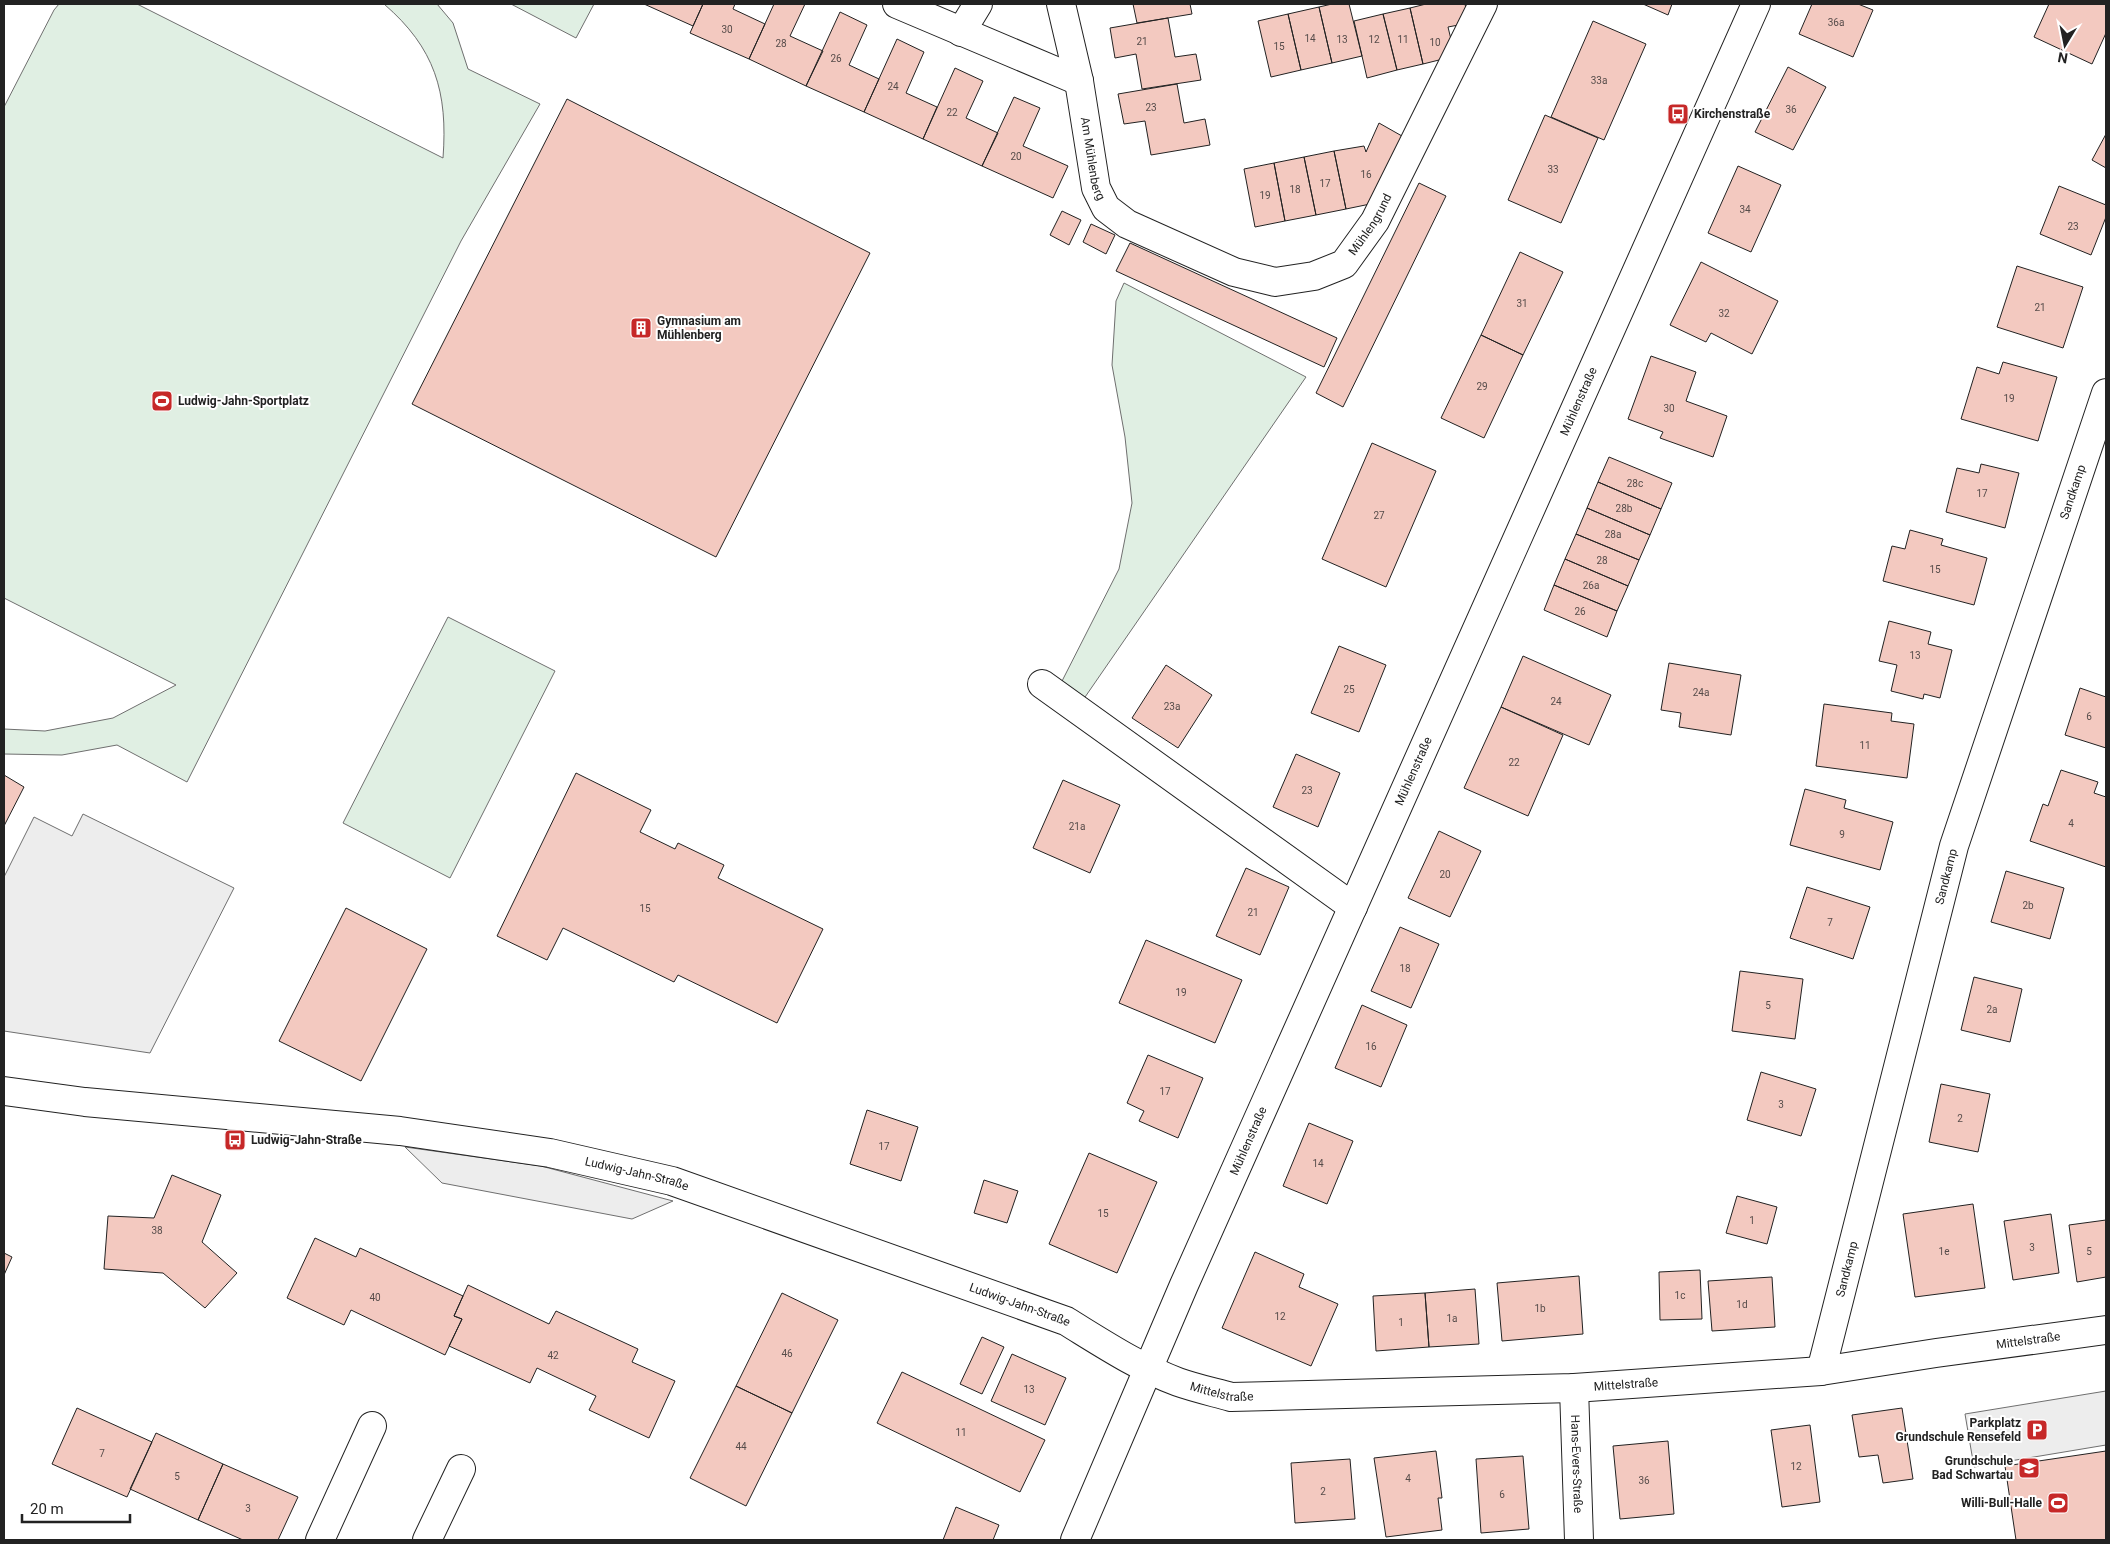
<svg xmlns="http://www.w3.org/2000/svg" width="2110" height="1544" font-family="Roboto,sans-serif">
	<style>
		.green { fill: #e0efe3; stroke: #6f6f6f }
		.parking { fill: #ededed; stroke: #6f6f6f }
		.building { fill: #f3c9c0; stroke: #222 }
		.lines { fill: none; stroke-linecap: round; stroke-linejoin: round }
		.minor-casing { stroke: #222; stroke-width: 30 }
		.minor { stroke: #fff; stroke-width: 28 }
		.labels { text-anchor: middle; stroke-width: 4; stroke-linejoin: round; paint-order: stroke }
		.number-label { font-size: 10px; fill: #564c4a }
		.poi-label { font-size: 12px; font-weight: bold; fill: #222; stroke: #fff; text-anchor: start }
		.street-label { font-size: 12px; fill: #222; stroke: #fff }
	</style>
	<rect width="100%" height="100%" fill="#fff"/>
	<path class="green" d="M59 4H137L443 158C448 92 435 48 384 4H437L453 23 468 69 540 104 461 241 187 782 117 745 62 755 4 754V729L45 731 113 718 176 685 4 598V107L54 10Z
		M511 4H594L576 38Z
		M1124 283 1306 377 1083 700 1060 685 1119 569 1132 503 1125 437 1112 365 1116 301Z
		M448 617 555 671 450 878 343 823Z"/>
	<path class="parking" d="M83 814 234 888 150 1053 4 1031V877L34 817 72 836Z
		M405 1147 541 1166 673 1201 632 1219 442 1183Z
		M2106 1391V1445L1974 1467 1965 1414Z"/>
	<path class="building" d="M644 4H703L693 26Z
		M703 4H735L733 9 765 24 749 59 690 33Z
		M774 4H805L790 36 823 51 806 86 749 59Z
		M1133 4H1190L1192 14 1137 23Z
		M1332 4H1349L1362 56 1332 63 1319 7Z
		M1426 4H1465L1469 23 1448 27 1455 56 1423 64 1410 8Z
		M1643 4H1672L1668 15Z
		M1812 4H1858L1873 10 1853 57 1799 34Z
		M2049 4H2106V33L2092 64 2034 37Z
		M1319 7 1332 63 1301 70 1288 14Z
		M1410 8 1423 64 1397 70 1383 14Z
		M840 12 867 25 849 65 879 79 864 112 806 86Z
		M1288 14 1301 70 1271 77 1258 21Z
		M1383 14 1397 70 1367 78 1354 21Z
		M1168 18 1175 57 1196 54 1201 80 1142 89 1136 54 1115 58 1110 28Z
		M1593 21 1646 44 1604 140 1551 117Z
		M897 39 924 52 906 93 937 107 923 139 864 112Z
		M1788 67 1826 87 1793 150 1755 132Z
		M955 68 983 81 966 118 998 133 982 166 923 139Z
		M1177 84 1184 123 1205 119 1210 145 1151 155 1145 121 1124 124 1118 94Z
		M1014 97 1040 108 1023 146 1068 166 1053 198 982 166Z
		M567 99 870 253 716 557 412 404Z
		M1545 115 1598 138 1561 223 1508 200Z
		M1379 123 1409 140 1375 203 1346 209 1334 151 1364 146 1366 152Z
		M2106 134V168L2092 160Z
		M1334 151 1346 209 1316 215 1304 157Z
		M1304 157 1316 215 1285 221 1274 163Z
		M1274 163 1285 221 1255 227 1244 169Z
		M1738 166 1781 185 1751 252 1708 233Z
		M1419 183 1446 196 1343 407 1316 393Z
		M2059 186 2106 205V217L2091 255 2040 234Z
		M1062 211 1081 220 1069 245 1050 235Z
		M1091 224 1115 235 1106 254 1083 242Z
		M1130 243 1337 338 1324 367 1116 271Z
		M1520 252 1563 272 1523 355 1481 335Z
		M1701 262 1778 301 1752 354 1711 333 1706 342 1670 325Z
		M2017 266 2083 287 2063 348 1997 327Z
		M1481 335 1523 355 1484 438 1441 418Z
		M1651 356 1696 372 1686 401 1727 416 1713 457 1660 438 1663 432 1628 419Z
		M2003 362 2057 377 2038 441 1961 419 1977 367 1999 374Z
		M1372 443 1436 471 1386 587 1322 559Z
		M1609 457 1672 483 1661 509 1598 482Z
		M1981 464 2019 473 2005 528 1946 512 1957 468 1979 473Z
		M1598 482 1661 509 1650 535 1587 508Z
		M1587 508 1650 535 1639 560 1576 534Z
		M1910 530 1943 539 1941 545 1987 558 1974 605 1883 581 1892 546 1905 549Z
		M1576 534 1639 560 1628 586 1565 559Z
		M1565 559 1628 586 1617 611 1554 585Z
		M1554 585 1617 611 1607 637 1544 610Z
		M1889 621 1931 632 1928 644 1952 650 1940 698 1924 694 1923 699 1891 691 1897 665 1879 661Z
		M1339 646 1386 665 1359 732 1311 713Z
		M1523 656 1611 695 1589 745 1501 707Z
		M1669 663 1741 675 1731 735 1679 727 1681 713 1661 710Z
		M1166 665 1212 695 1178 748 1132 718Z
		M2080 688 2106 697V748L2065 735Z
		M1824 704 1892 713 1891 721 1914 724 1907 778 1816 766Z
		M1501 707 1563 735 1528 816 1464 788Z
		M1296 754 1340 773 1318 827 1273 807Z
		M2061 770 2098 782 2094 793 2106 797V867L2030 841 2043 804 2048 806Z
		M576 773 651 810 640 832 675 849 678 843 724 865 718 878 823 929 777 1023 678 975 674 982 563 928 547 960 497 936Z
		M4 775 24 787 4 826Z
		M1063 780 1120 805 1090 873 1033 848Z
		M1805 789 1846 800 1844 808 1893 822 1880 870 1790 845Z
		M1439 831 1481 851 1450 917 1408 898Z
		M1246 868 1289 887 1260 955 1216 936Z
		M2006 871 2064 888 2050 939 1991 922Z
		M1807 887 1870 907 1853 959 1790 938Z
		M346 908 427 949 361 1081 279 1041Z
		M1400 927 1439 944 1411 1008 1371 991Z
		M1146 940 1242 980 1215 1043 1119 1003Z
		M1740 971 1803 979 1795 1039 1732 1031Z
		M1974 977 2022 989 2010 1042 1961 1030Z
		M1362 1005 1407 1025 1381 1087 1335 1068Z
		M1148 1055 1203 1078 1178 1138 1139 1121 1144 1111 1127 1103Z
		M1761 1072 1816 1089 1801 1136 1747 1120Z
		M1941 1084 1990 1094 1978 1152 1929 1142Z
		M867 1110 918 1127 901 1181 850 1164Z
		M1309 1123 1353 1141 1327 1204 1283 1186Z
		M1089 1153 1157 1182 1117 1273 1049 1244Z
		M172 1175 221 1195 202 1242 237 1273 205 1308 163 1273 104 1269 108 1216 154 1218Z
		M984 1180 1018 1191 1007 1223 974 1213Z
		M1737 1196 1777 1207 1767 1244 1726 1233Z
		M1973 1204 1985 1288 1915 1297 1903 1214Z
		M2051 1214 2059 1273 2013 1280 2004 1221Z
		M2106 1220V1277L2077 1282 2069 1225Z
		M315 1238 356 1257 360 1248 463 1296 454 1316 462 1319 445 1355 351 1310 344 1325 287 1298Z
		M1255 1252 1304 1274 1299 1287 1338 1304 1311 1366 1222 1328Z
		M4 1253 12 1257 4 1275Z
		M1700 1270 1702 1319 1660 1320 1659 1272Z
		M1579 1276 1583 1334 1502 1341 1497 1283Z
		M1772 1277 1775 1327 1712 1331 1708 1281Z
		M468 1285 549 1324 556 1311 638 1349 632 1362 675 1381 649 1438 589 1410 596 1396 537 1368 530 1383 449 1346 462 1319 454 1316Z
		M1475 1289 1479 1344 1429 1347 1425 1293Z
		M782 1293 838 1320 792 1413 736 1386Z
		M1425 1293 1429 1347 1376 1351 1373 1296Z
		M982 1337 1004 1347 982 1394 960 1384Z
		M1012 1354 1066 1378 1045 1425 991 1401Z
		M902 1372 1045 1440 1020 1492 877 1423Z
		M736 1386 792 1413 746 1506 690 1478Z
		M77 1408 152 1442 127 1497 52 1464Z
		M1902 1408 1913 1479 1883 1483 1878 1455 1859 1457 1852 1415Z
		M1810 1425 1820 1502 1782 1507 1771 1430Z
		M156 1433 223 1464 198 1520 130 1489Z
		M1668 1441 1674 1514 1620 1519 1613 1446Z
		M1436 1451 1442 1498H1438L1442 1530 1386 1537 1374 1458Z
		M2106 1451V1540H2016L2005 1466Z
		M1523 1456 1529 1529 1481 1533 1476 1459Z
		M1350 1459 1355 1519 1295 1523 1291 1463Z
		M223 1464 298 1497 278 1540H243L198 1520Z
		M956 1507 999 1525 993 1540H943Z"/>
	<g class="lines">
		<g class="minor-casing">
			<g id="minor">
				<path d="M897 4 1079 81"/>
				<path id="s1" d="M1061 4 1079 81 1096 188 1106 208 1127 224 1234 272 1275 282 1314 276 1344 264 1375 221 1483 4"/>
				<path d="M961 32 978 4"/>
				<path d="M1042 684 1353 907"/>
				<path id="s2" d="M4 1091 85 1102 400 1131 550 1153 672 1181 1066 1321C1102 1343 1138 1367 1178 1382 1195 1388 1213 1392 1231 1397L1574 1388 1821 1371 1936 1353 2106 1330"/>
				<path id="s3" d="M1821 1371 1954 846 2106 393"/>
				<path id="s4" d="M1574 1388 1579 1540"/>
				<path d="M320 1540 372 1426"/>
				<path d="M427 1540 461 1469"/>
				<path id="s5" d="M1075 1540 1184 1285 1756 4"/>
			</g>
		</g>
		<use href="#minor" class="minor"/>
	</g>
	<defs>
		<g id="bus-square" transform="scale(1.125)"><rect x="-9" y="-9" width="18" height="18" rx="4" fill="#c62828" stroke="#fff"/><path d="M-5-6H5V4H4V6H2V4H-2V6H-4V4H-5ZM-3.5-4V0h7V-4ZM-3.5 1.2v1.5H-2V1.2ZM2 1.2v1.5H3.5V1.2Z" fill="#fff"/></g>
		<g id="building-square" transform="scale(1.125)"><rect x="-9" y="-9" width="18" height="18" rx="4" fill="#c62828" stroke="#fff"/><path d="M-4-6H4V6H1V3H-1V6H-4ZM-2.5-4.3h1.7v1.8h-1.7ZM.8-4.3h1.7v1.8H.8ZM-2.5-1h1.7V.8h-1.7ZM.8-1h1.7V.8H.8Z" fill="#fff"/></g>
		<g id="stadium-square" transform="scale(1.125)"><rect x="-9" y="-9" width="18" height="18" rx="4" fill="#c62828" stroke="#fff"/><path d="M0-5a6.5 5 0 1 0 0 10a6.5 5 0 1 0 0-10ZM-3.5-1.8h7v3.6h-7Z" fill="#fff"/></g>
		<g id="parking-square" transform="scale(1.125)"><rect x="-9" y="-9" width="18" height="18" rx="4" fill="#c62828" stroke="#fff"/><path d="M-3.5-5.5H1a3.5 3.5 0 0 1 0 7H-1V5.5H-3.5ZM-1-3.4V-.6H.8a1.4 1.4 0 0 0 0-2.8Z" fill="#fff"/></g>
		<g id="school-square" transform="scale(1.125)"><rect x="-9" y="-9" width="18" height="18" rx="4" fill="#c62828" stroke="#fff"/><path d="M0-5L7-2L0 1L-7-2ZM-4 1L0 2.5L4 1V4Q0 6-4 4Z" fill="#fff"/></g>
	</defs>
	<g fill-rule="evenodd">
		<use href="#bus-square" x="1678" y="114"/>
		<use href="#building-square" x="641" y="328"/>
		<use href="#stadium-square" x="162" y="401"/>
		<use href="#bus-square" x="235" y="1140"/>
		<use href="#parking-square" x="2037" y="1430"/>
		<use href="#school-square" x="2029" y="1468"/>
		<use href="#stadium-square" x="2058" y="1503"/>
	</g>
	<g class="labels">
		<g class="number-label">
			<text x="1836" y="26">36a</text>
			<text x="727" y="33">30</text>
			<text x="1310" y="42">14</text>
			<text x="1342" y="43">13</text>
			<text x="1374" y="43">12</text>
			<text x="1403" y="43">11</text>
			<text x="1142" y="45">21</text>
			<text x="1435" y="46">10</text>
			<text x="781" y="47">28</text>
			<text x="1279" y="50">15</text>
			<text x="836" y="62">26</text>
			<text x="1599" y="84">33a</text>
			<text x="893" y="90">24</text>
			<text x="1151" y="111">23</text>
			<text x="1791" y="113">36</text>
			<text x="952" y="116">22</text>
			<text x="1016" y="160">20</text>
			<text x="1553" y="173">33</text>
			<text x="1366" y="178">16</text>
			<text x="1325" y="187">17</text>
			<text x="1295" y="193">18</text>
			<text x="1265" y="199">19</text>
			<text x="1745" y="213">34</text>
			<text x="2073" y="230">23</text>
			<text x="1522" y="307">31</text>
			<text x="2040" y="311">21</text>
			<text x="1724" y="317">32</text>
			<text x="1482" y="390">29</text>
			<text x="2009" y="402">19</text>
			<text x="1669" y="412">30</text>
			<text x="1635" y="487">28c</text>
			<text x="1982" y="497">17</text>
			<text x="1624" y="512">28b</text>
			<text x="1379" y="519">27</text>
			<text x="1613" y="538">28a</text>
			<text x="1602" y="564">28</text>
			<text x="1935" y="573">15</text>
			<text x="1591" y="589">26a</text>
			<text x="1580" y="615">26</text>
			<text x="1915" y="659">13</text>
			<text x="1349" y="693">25</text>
			<text x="1701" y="696">24a</text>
			<text x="1556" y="705">24</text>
			<text x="1172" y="710">23a</text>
			<text x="2089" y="720">6</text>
			<text x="1865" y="749">11</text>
			<text x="1514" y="766">22</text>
			<text x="1307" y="794">23</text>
			<text x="2071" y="827">4</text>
			<text x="1077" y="830">21a</text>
			<text x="1842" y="838">9</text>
			<text x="1445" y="878">20</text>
			<text x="2028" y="909">2b</text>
			<text x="645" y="912">15</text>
			<text x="1253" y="916">21</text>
			<text x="1830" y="926">7</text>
			<text x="1405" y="972">18</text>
			<text x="1181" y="996">19</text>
			<text x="1768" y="1009">5</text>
			<text x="1992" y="1013">2a</text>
			<text x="1371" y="1050">16</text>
			<text x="1165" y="1095">17</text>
			<text x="1781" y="1108">3</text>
			<text x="1960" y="1122">2</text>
			<text x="884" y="1150">17</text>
			<text x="1318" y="1167">14</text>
			<text x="1103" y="1217">15</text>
			<text x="1752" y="1224">1</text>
			<text x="157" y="1234">38</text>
			<text x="2032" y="1251">3</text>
			<text x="1944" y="1255">1e</text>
			<text x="2089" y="1255">5</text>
			<text x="1680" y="1299">1c</text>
			<text x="375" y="1301">40</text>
			<text x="1742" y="1308">1d</text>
			<text x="1540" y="1312">1b</text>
			<text x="1280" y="1320">12</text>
			<text x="1452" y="1322">1a</text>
			<text x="1401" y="1326">1</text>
			<text x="787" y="1357">46</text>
			<text x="553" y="1359">42</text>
			<text x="1029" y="1393">13</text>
			<text x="961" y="1436">11</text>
			<text x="741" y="1450">44</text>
			<text x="102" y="1457">7</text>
			<text x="1796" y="1470">12</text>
			<text x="177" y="1480">5</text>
			<text x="1408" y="1482">4</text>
			<text x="1644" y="1484">36</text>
			<text x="1323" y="1495">2</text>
			<text x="1502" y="1498">6</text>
			<text x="248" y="1512">3</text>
		</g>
		<g class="poi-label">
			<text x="1694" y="118">Kirchenstraße</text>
			<text x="657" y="325">Gymnasium am<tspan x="657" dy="14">Mühlenberg</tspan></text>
			<text x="178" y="405">Ludwig-Jahn-Sportplatz</text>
			<text x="251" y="1144">Ludwig-Jahn-Straße</text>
			<text x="2021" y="1427" text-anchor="end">Parkplatz<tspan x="2021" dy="14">Grundschule Rensefeld</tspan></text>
			<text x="2013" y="1465" text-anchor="end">Grundschule<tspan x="2013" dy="14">Bad Schwartau</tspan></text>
			<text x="2042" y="1507" text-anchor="end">Willi-Bull-Halle</text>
		</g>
		<g class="street-label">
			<text dy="4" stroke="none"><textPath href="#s1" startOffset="158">Am Mühlenberg</textPath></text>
			<text dy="4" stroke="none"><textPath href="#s1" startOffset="515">Mühlengrund</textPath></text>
			<text dy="4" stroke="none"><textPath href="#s5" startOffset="1245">Mühlenstraße</textPath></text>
			<text dy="4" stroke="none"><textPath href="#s3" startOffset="915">Sandkamp</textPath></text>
			<text dy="4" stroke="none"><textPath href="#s5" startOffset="840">Mühlenstraße</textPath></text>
			<text dy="4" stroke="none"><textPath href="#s3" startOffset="510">Sandkamp</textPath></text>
			<text dy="4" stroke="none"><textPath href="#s5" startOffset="435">Mühlenstraße</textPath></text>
			<text dy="4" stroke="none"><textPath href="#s2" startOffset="639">Ludwig-Jahn-Straße</textPath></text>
			<text dy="4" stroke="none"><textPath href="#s3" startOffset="105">Sandkamp</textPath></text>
			<text dy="4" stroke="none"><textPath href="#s2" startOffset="1044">Ludwig-Jahn-Straße</textPath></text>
			<text dy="4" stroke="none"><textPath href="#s2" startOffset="2076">Mittelstraße</textPath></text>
			<text dy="4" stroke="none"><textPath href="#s2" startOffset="1671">Mittelstraße</textPath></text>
			<text dy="4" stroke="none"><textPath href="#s2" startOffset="1266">Mittelstraße</textPath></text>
			<text dy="4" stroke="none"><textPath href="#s4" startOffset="76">Hans-Evers-Straße</textPath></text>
		</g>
	</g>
	<rect width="2110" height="1544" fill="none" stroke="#222222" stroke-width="10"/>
	<g transform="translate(2065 45) rotate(190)" stroke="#ffffff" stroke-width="4" paint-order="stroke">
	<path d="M0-4L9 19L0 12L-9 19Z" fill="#222222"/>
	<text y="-8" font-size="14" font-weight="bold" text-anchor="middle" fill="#222222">N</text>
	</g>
	<path d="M22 1514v8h108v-8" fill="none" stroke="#222222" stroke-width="2.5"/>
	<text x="30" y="1514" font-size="15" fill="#222222" stroke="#ffffff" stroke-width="4" paint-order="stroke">20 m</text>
</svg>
